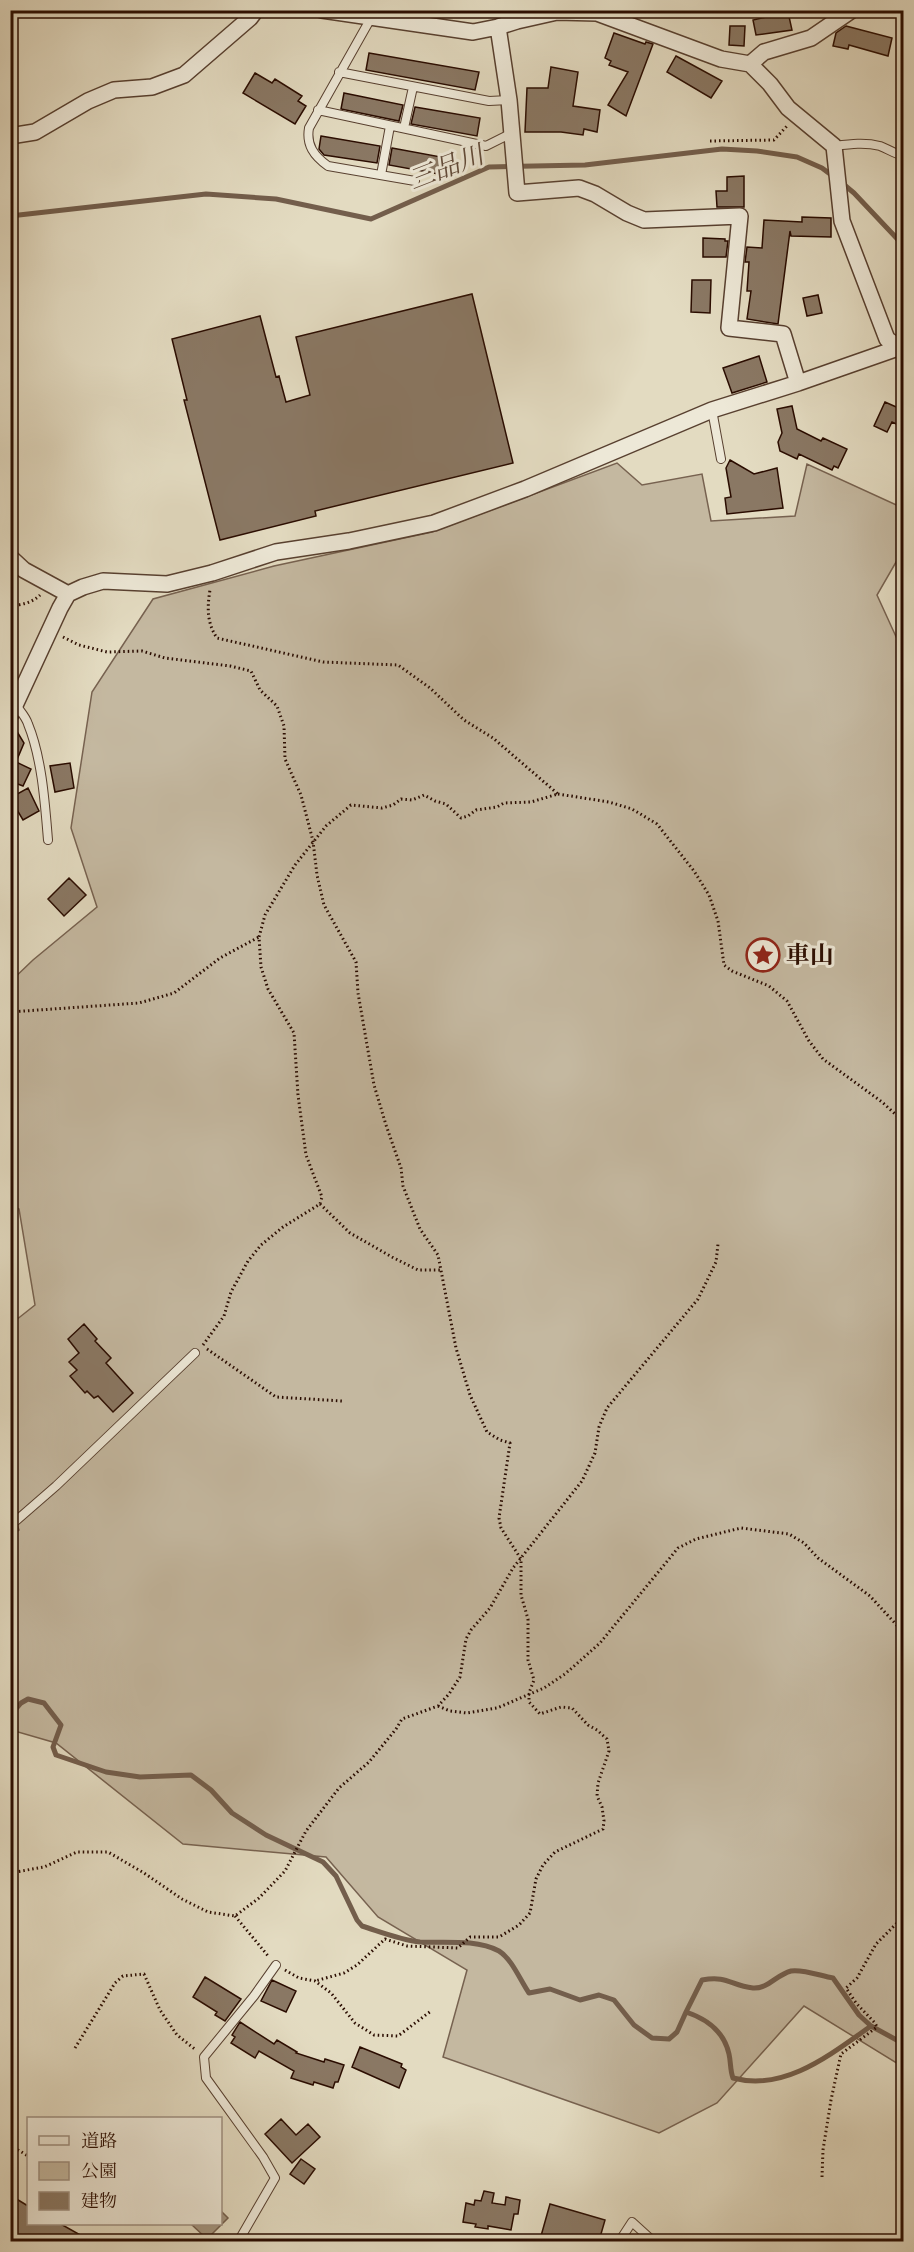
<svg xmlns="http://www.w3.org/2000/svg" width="914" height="2252" font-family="'IM FELL DW Pica','Noto Serif JP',serif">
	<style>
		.green { fill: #c4b8a0; stroke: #776250; stroke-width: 1.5 }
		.water { fill: #a4957f; stroke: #735e4c; stroke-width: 1.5 }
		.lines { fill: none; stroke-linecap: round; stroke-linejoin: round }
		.stream { stroke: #735e4c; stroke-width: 5 }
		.building { fill: #8a7864; stroke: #2a0c00; stroke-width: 1.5 }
		.lane-casing { stroke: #584030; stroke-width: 10 }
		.street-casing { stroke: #584030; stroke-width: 18 }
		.path { stroke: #2a0c00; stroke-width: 3; stroke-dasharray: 1.5 3; stroke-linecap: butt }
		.lane { stroke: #ede8d7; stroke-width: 8 }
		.street { stroke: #ede8d7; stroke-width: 15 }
		.labels { text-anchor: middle; stroke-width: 6; stroke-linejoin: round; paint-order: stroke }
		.poi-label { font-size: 24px; font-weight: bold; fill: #2a0c00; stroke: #ede8d7; text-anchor: start }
		.water-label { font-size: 26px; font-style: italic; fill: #614a39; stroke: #ede8d7 }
	</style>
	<rect width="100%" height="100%" fill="#e3dbc1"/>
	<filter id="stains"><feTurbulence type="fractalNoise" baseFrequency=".00333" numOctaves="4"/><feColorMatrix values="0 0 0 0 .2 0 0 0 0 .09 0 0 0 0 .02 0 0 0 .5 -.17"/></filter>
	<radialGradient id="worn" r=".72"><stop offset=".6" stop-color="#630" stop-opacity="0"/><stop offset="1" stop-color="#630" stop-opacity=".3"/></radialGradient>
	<path class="green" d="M617 463 642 485 702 474 711 521 795 516 807 464 903 508V550L877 595 898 641 904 643 903 2067 804 2006 717 2103 659 2133 443 2057 467 1970 378 1917 326 1857 183 1844 56 1743 11 1730 10 1537 19 1530 10 1505 11 1324 35 1305 19 1209 11 1205 10 982 33 960 97 907 71 828 92 692 153 599 274 566 432 532Z"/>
	<path class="water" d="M221 2211 228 2218 207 2239 191 2224H220Z"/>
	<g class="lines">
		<path class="stream" d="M842 183 854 193 904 246
			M10 216 206 194 276 199 371 219 489 167 585 165 722 149 757 151 797 157 822 168 834 177
			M10 1716 21 1703 28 1699 44 1703 61 1725 53 1747 56 1755 106 1772 140 1777 191 1775 211 1790 232 1813 266 1835 323 1862 336 1876 357 1920 362 1926C381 1932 401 1940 420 1942 445 1943 476 1939 499 1951 512 1959 520 1980 529 1993L550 1989 580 2000 599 1995 614 2000 634 2025 652 2038 669 2039 677 2032 686 2012C707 2019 724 2031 729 2054 731 2063 730 2070 733 2078 785 2092 831 2054 871 2026L904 2044
			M686 2012 702 1980C728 1975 731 1986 753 1988 768 1989 776 1975 791 1971 803 1969 821 1976 833 1978L859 2015 871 2026"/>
	</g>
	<path class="building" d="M788 12 792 30 756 35 753 20Z
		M730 26H745L744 46 729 45Z
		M846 26 892 38 888 56 849 45 848 49 833 46 836 33Z
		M614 33 645 44 646 42 653 44 626 116 608 105 628 72 609 65 611 61 605 58Z
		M369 53 479 72 475 90 366 70Z
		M676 56 722 81 711 98 667 72Z
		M551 67 578 72 573 106 600 110 597 132 584 129 583 135 561 132H525L527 88H548Z
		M255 73 272 83 275 79 302 96 298 101 306 106 295 124 243 93Z
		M344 93 403 105 399 121 341 109Z
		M415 107 480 118 477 136 411 124Z
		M321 136 380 146 377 163 324 155 319 149Z
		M392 148 441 157 438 174 389 165Z
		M744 176V207H717L716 191H727V177Z
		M802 217 831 218V237L791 236 790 231 778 324 747 319 751 291H747L749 262H745L747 247 762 248 764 220 802 222Z
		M703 238 725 239V241H728L726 257H703Z
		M692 280H711L710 313 691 312Z
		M472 294 513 463 315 511 316 516 220 540 184 400H187L172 339 260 316 276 377 279 376 286 402 310 395 296 337Z
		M818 295 822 313 807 316 803 298Z
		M759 356 767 382 732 393 723 368Z
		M885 402 903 410V427L892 422 887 432 874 426Z
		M792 406 797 429 821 441 823 438 847 449 838 468 834 466 832 470 799 454 797 459 780 451 778 442 782 433 777 409Z
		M730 460 754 474 777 468 783 508 727 514 725 498 731 497 726 468Z
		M13 725 24 743 16 762 31 769 23 786 10 781V726Z
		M70 763 74 788 55 792 50 766Z
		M28 788 39 811 23 820 10 798Z
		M69 878 86 895 64 916 48 899Z
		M84 1324 97 1339 95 1341 111 1358 106 1363 133 1393 113 1412 98 1396 94 1398 87 1391 85 1393 70 1376 77 1370 69 1362 79 1353 68 1339Z
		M205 1977 241 1999 225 2021 215 2015 217 2012 193 1997Z
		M272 1980 296 1991 286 2012 261 2001Z
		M240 2022 274 2044 277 2040 297 2052 296 2053 324 2062 325 2059 344 2065 338 2082H335L333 2088 314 2082 313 2085 291 2078 294 2071 259 2051 255 2058 231 2043 235 2037 232 2035Z
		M360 2047 402 2064 401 2067 406 2070 399 2088 352 2067Z
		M281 2119 296 2135 308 2124 320 2137 292 2163 265 2134Z
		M301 2159 315 2169 304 2184 290 2174Z
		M484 2191 494 2193 492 2203 505 2205 506 2197 520 2200 518 2214H514L511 2230 488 2226V2229L475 2227 476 2224 463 2222 466 2203 474 2205 475 2200 481 2201Z
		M10 2195 28 2206V2223H59L91 2241H28L10 2232Z
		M550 2204 605 2220 599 2241H560L541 2236Z"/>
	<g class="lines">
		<g class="lane-casing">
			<path id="lane" d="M371 18 309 128C306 145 314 156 328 166L415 181
				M339 72 489 101 509 100
				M318 110 486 146 512 133
				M404 128 413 87
				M834 146C850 144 865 142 880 146 888 149 895 154 904 156
				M381 175 390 126
				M712 410 721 459
				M16 705C20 711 26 717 28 724 42 758 45 804 48 840
				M10 1526 56 1486 195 1353
				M238 2242 275 2178 263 2157 206 2078 204 2057 254 1996 276 1965
				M619 2242 632 2222 654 2242"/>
		</g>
		<g class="street-casing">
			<path id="street" d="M322 10 473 32 498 27 517 21 557 12 597 13 721 59 750 64 770 84 788 108 834 146 842 221 887 339 904 351
				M498 27 509 100 517 193 579 188 595 194 627 213 644 220 740 216 729 328 783 334 798 383
				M750 64 764 52 811 38 852 10
				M10 136 35 132 88 101 114 90 152 87 184 75 250 18 256 10
				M10 557 24 570 68 594
				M10 716 60 608 68 594 83 587 103 581 167 584 212 573 276 552 349 541 434 523 525 489 712 410 798 383 898 348"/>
		</g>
		<path class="path" d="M710 141 774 140 787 126
			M10 606C21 605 32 603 40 595
			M63 637 79 645 107 652 142 651 165 658 230 666 251 671 260 690 277 706 284 726 285 759 301 795 313 841 317 875 324 905 356 962 358 993 374 1085 386 1125 401 1168 403 1186 420 1229 438 1255 456 1348 470 1395 487 1432 500 1440 510 1443 499 1518 501 1528 521 1559V1595L528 1619V1660L534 1680 529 1693V1702L540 1714 561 1707 572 1708 588 1725 597 1730 607 1739 609 1751 598 1783 597 1796 602 1807 604 1821 603 1829 555 1852 543 1865 536 1879 530 1913 519 1925 499 1937H470L458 1948 407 1946 385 1939 357 1965 344 1973 315 1981
			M558 794 609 802 632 809 657 824 694 871 709 895 718 921 724 965 732 971 769 986 787 1001 809 1041 823 1059 882 1102 904 1122
			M10 1012 139 1003 174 993 220 958 259 937
			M320 1204 350 1233 392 1257 418 1270H441
			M203 1345 224 1316 231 1292 248 1261 261 1245 283 1227 320 1204 322 1197 306 1155 298 1095 294 1033 268 989 261 967 259 937 265 915 295 865 326 826 351 805 382 808 393 805 401 799 412 800 424 795 435 801 446 804 461 818 468 816 476 810 497 807 504 803 531 802 558 794 493 738 464 720 430 688 398 665 323 662 217 638C207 623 207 608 210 590
			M207 1349 276 1397 342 1401
			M438 1706 450 1711 467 1713 497 1708 544 1688 565 1674 600 1643 678 1548 696 1539 741 1528 789 1534 804 1543 818 1558 870 1596 904 1633
			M10 1873 44 1867 77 1852H108L144 1873 182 1899 208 1912 235 1916 259 1898 285 1871 306 1831 329 1801 339 1788 369 1762 396 1729 402 1719 438 1706 449 1694 460 1677 466 1639 471 1630 490 1608 513 1568 582 1481 595 1453 599 1427 607 1408 698 1299 716 1262 718 1244
			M235 1916 269 1957
			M285 1970 299 1978 315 1981 331 1993 355 2023 374 2035 398 2036 431 2011
			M75 2048 115 1983 123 1976 144 1974 160 2010 177 2035 196 2050
			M10 2145 28 2156
			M822 2177 823 2150 831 2100 841 2054 877 2027 875 2023 856 2003 846 1988 857 1978 876 1944 904 1916"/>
		<use href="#lane" class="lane"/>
		<use href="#street" class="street"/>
	</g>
	<defs>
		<g id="sight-ring" transform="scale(1.725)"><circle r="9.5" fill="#ede8d7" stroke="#8f2418" stroke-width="1.5"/><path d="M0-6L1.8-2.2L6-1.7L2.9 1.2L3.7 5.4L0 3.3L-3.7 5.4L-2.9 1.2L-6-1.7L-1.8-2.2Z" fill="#8f2418"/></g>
	</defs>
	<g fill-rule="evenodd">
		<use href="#sight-ring" x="763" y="955"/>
	</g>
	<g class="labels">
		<g class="poi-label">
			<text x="786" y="963">車山</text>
		</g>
		<g class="water-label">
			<text transform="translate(446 167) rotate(-21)" y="9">三品川</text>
		</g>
	</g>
	<rect width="914" height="2252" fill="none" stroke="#e3dbc1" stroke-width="36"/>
	<rect x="12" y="12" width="890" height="2228" fill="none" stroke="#2a0c00" stroke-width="3"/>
	<rect x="18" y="18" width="878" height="2216" fill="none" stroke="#2a0c00" stroke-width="1.5"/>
	<rect x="27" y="2117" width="195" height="108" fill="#ede8d7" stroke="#9f9081" stroke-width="1.5"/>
	<rect x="39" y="2136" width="30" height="9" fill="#ede8d7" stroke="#9f9081" stroke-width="1.5"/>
	<text x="81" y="2147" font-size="18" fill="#2a0c00">道路</text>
	<rect x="39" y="2162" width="30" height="18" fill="#c4b8a0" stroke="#9f9081" stroke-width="1.5"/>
	<text x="81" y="2177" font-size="18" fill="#2a0c00">公園</text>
	<rect x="39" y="2192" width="30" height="18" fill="#8a7864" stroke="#9f9081" stroke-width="1.5"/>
	<text x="81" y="2207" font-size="18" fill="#2a0c00">建物</text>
	<rect width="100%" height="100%" filter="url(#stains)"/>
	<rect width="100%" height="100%" fill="url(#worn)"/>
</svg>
